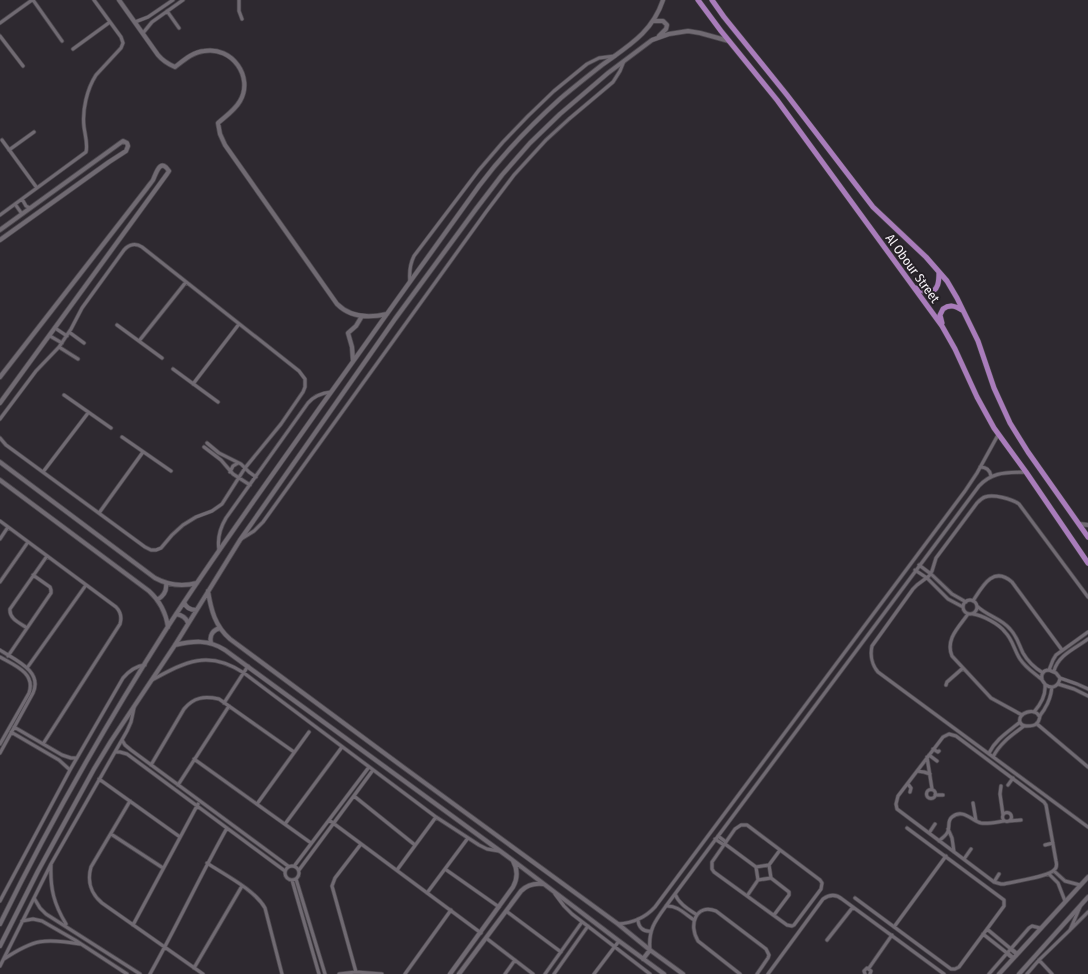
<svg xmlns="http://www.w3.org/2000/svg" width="1088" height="974" font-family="'Fira Sans Condensed',sans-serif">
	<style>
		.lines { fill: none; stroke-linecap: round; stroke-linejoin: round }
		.minor-casing { stroke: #4c484e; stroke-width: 4.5 }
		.tertiary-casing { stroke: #4c484e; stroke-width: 5.5 }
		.primary-casing { stroke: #4c484e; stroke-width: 6 }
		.minor { stroke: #706a72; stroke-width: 3 }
		.tertiary { stroke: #706a72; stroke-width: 4 }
		.primary { stroke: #a97cbb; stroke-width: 5 }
		.labels { text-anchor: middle; stroke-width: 4; stroke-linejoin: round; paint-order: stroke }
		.street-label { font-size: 13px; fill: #f6f2f7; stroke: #252026 }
	</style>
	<rect width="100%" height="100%" fill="#2e2930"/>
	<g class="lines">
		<g class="minor-casing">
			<path id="minor" d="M33 0 62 41
				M239 0V11L242 19
				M167 11 179 28
				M135 22 148 17 173 0
				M0 23 32 0
				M143 33 152 22 183 0
				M0 36 23 66
				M73 49 110 22
				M2 140 37 188
				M9 150 34 132
				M22 199 26 206 30 208
				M15 204 22 214
				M0 215 86 152C88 144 85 135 84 127 82 110 87 89 96 75L121 48 123 43 121 37 94 0
				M410 282C409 272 410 264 414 256L479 170 503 142 528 116 554 91 587 64 599 58 615 56
				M117 325 162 358
				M55 328 67 336
				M69 332 84 343
				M50 336 62 343
				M139 341 186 282
				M59 347 78 359
				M173 369 218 402
				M193 384 239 324
				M64 395 111 428
				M0 419 36 371 59 347 71 329 82 308 124 250C129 244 136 243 142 247L299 371 305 379V387L303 392 281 424 245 468 222 504 212 511 196 517 183 525 172 535 161 548 156 550H151L145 547 6 445 0 438
				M122 437 171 471
				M207 443 219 453 241 464 249 472 256 477
				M204 447 221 460 233 474 250 485
				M980 467C986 467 990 470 991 476
				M43 472 88 413
				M230 472 233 466 238 463
				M99 513 143 452
				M0 521 116 607C121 612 122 617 120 624L43 744
				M0 539 8 527
				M241 539 254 531 263 522 486 212 514 175 546 140 569 119 613 82 620 71 624 61
				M219 550C217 538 220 528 226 518L308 403C314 396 322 393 331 392
				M919 565 931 574 952 594 966 602
				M915 570 927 578 948 599 963 607
				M0 582 28 542
				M1088 597 1019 504C1012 499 994 494 985 497 982 498 980 500 977 503L936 558 932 571 929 576 917 585 913 589 872 646C870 655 872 665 878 672L1088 827
				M963 607a7 7 0 1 1 14 0a7 7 0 1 1-14 0Z
				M973 601C982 587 993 565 1012 582L1062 650
				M977 606C987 616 1001 618 1010 629 1017 636 1019 645 1023 653 1028 662 1035 668 1043 673
				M968 614C959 627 945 639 952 656L991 698 1022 715
				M973 614C982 615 999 624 1005 632 1013 640 1014 650 1020 659 1026 668 1033 672 1040 678 1043 680 1044 684 1046 685 1053 690 1059 685 1060 678L1056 673 1049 670C1043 670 1041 674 1042 679
				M27 628C20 623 9 619 10 609L47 556
				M0 650C15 660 43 671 33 693L0 753
				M8 656 51 593V590L50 587 33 575
				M0 657C14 665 36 673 29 693L0 744
				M27 668 86 585
				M1049 670 1053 660 1056 655 1088 632
				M1054 671C1058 655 1076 648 1088 639
				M1060 678 1077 684 1088 689
				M152 680C185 662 208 649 244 673L436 817 479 845 487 849 499 851
				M1058 684 1074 689 1088 696
				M946 685 947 682 963 668
				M224 703 248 666
				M1034 712C1041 704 1046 696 1045 685
				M1039 716C1035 707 1017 713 1020 722 1021 725 1024 726 1027 726 1030 726 1034 726 1036 724 1040 721 1039 719 1040 716 1041 713 1044 711 1045 708 1049 702 1051 695 1052 687
				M1037 724 1088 767
				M14 727 62 755 71 758H77
				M11 732 59 760 70 770
				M949 734 956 736 1044 802 1046 805 1056 861C1057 865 1057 868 1054 870 1048 877 1015 881 1004 884H1001L994 882 897 809 896 804 898 796 943 737Z
				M122 740 125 745 131 750 288 866
				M933 749 938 752 939 751
				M115 752H120L127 754 285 871
				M989 753C996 739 1008 732 1020 722
				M929 755 937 761
				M927 757 932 789
				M993 757C1000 743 1012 735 1024 726
				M194 759 311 843
				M151 765 184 709C194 697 204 696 219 699L294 752
				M917 771 924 772 930 774
				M99 779 180 837
				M908 784 911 788 910 792
				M178 785 229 706
				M1008 785 1013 778
				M1001 786 1000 794 1003 815
				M926.5 794a4.5 4.5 0 1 1 9 0a4.5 4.5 0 1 1-9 0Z
				M935 795H943
				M354 796 415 845
				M130 801 91 867C87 881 91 894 102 903L203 974
				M973 803 976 821
				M257 804 309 732
				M1002.5 817a4.5 4.5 0 1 1 9 0a4.5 4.5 0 1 1-9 0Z
				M329 820 481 933
				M1009 821 1021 820
				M285 824 342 747
				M741 825H747L820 880 822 883 821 889 794 925 792 926 787 925 714 872 712 869V862L735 829Z
				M948 829 952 838 954 852
				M929 833 935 824
				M111 834 163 868
				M718 836 726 842
				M715 839 724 845
				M939 841C942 838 947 835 948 831 950 826 947 821 952 817 963 808 972 821 981 823 988 824 997 822 1004 821
				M725 844 756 867
				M1045 845 1053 843
				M964 859 971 849
				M207 863C225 875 255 890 265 908L282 974
				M51 865C50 889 54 904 66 924
				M295 865 369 767
				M769 865 780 850
				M285 873a7 7 0 1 1 14 0a7 7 0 1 1-14 0Z
				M445 869 499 907
				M299 870 373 770
				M397 870 436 817
				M1054 871 1065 881 1080 885
				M1049 874 1058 883 1065 901
				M771 878 769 865 756 867 758 880 771 878 789 892V895L774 915
				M296 879 325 974
				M292 880 319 974
				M994 882 999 874
				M427 893 468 838
				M555 894 564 906 572 914 650 974
				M675 894C679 904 688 909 697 915
				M747 896 758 880
				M34 898 40 908 46 914 140 974
				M855 898 951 969H955L959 967 1004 906V900L907 828
				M0 901 70 770 123 678C129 671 135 666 145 665
				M666 906C677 905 685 914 694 920
				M506 911 561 952
				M638 919C638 927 643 932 651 931
				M22 921 33 919 42 921 75 940 127 974
				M618 924C633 923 645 918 655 907L965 491 977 473 998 435
				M133 925 198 804
				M894 927 946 856
				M987 929 1011 949
				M1071 929 1088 912
				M983 934 1007 953
				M486 938 533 974
				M827 940 853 907
				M650 950C648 930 655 921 666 906L979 486C993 471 1007 473 1026 472
				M4 959C34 939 45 938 80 944
				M1039 960 1052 974
				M0 966 51 864 127 731 131 722 134 708
				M194 968 242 886
				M869 968 892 935
				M356 972 332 886 335 878 361 844
				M150 974C177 926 200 876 227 828
				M339 974 356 972 382 974
				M405 974 451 910
				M505 974 515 960
				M545 974 582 922
				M554 974 588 926
				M594 974 619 941
				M740 974 698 941C688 925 696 903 716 911L766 949 769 955 768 958 757 974
				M768 974 823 899C830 894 836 894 842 899L944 974
				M865 974 864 971 867 968 871 971 870 974
				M989 974 1029 928 1032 926 1040 928
				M1027 974 1039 960 1070 930 1080 907"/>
		</g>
		<g class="tertiary-casing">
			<path id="tertiary" d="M119 0 158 55C163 61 168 64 175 67 184 60 193 52 204 51 232 46 254 77 240 101 235 110 226 116 218 123L220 134 225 145 337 304C351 318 370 318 387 314
				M654 21H663L667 25 666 29 659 36
				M0 230 123 141 127 143 128 146 126 151 109 162 0 240
				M353 361 352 347 348 333 356 326 362 316
				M0 377 147 188C149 185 151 183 153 180 156 174 160 157 169 171L167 174 0 403
				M0 462 155 578C168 585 182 587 197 583
				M0 480 149 591C160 601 166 613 168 627
				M1079 524 1088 525
				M208 591C211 610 215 626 230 639L403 767 618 924 650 950 683 974
				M157 600C164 596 167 590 166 583
				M184 602C186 608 190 610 196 610
				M176 614C182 615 186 617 188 623
				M211 643C209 635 213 630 220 628
				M175 645C193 641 208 639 225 650L511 859 619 941 664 974
				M0 924C50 822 106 724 167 628 216 552 269 480 321 406 356 358 390 309 425 261 443 236 461 211 479 186 503 154 531 125 561 98 574 87 588 76 602 65 628 46 652 33 663 0
				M0 946 38 871 94 769 111 741 175 645 240 540 395 319 476 209 502 175 530 143 560 114 608 73 652 40 669 34 688 31 700 33 729 41
				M1011 949 1017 954
				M1007 953 1013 958
				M643 959 650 950
				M450 974 513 887C518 878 518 870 513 861
				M459 974 521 891C527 885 534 883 543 884
				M999 974 1088 877
				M1019 974 1088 897"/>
		</g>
		<g class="primary-casing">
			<path id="primary" d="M698 0 721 31 777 100 942 326 955 349 977 397 994 428 1026 472 1088 563
				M712 0 724 17 787 95 873 207 926 257 947 281 957 298 978 341 994 388 1010 423 1028 452 1088 537
				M916 288C919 289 924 292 928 292 939 292 939 280 939 272
				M942 323 940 315 943 309C950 304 955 306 962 310"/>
		</g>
		<use href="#minor" class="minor"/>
		<use href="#tertiary" class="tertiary"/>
		<use href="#primary" class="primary"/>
	</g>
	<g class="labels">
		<g class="street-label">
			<text transform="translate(913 268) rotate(54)" y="5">Al Obour Street</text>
		</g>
	</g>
</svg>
